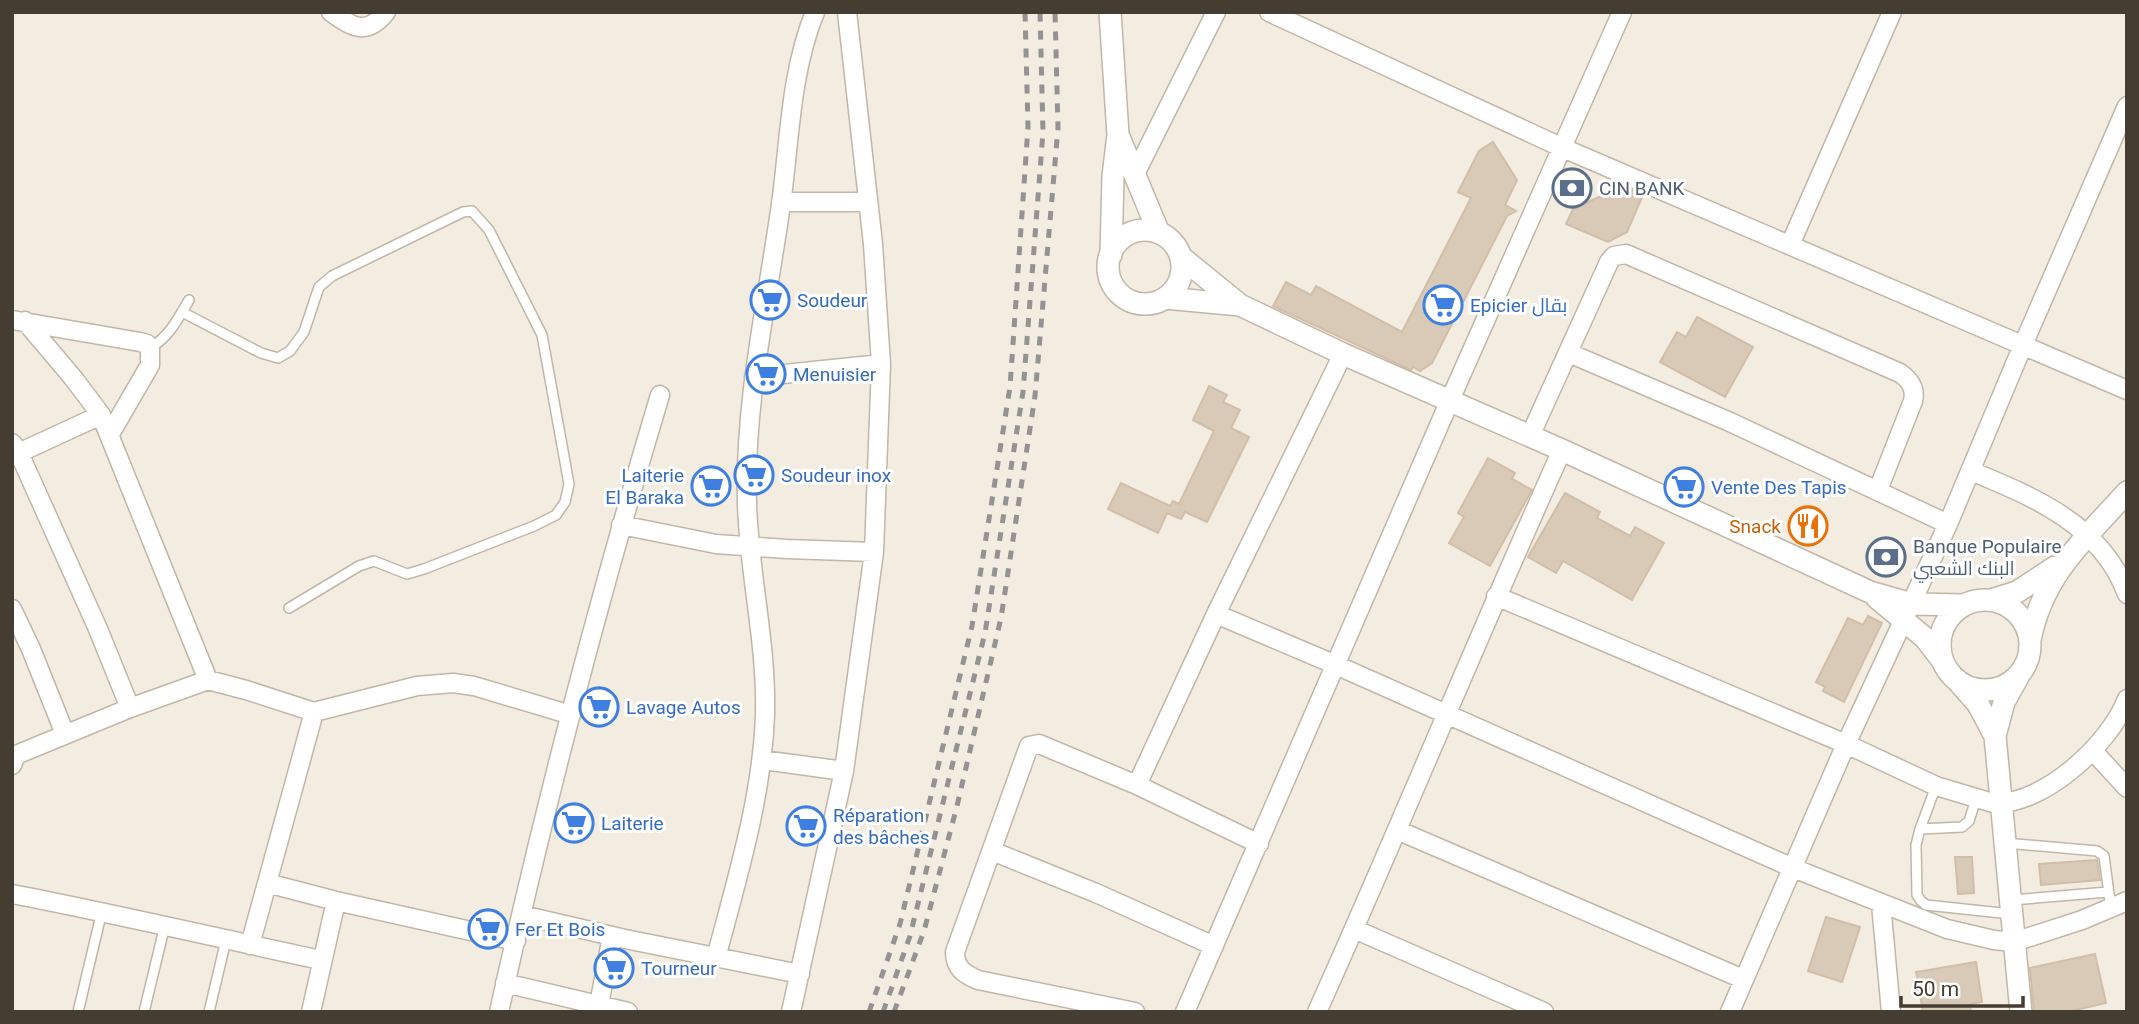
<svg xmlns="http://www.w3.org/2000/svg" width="2139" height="1024" font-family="Roboto,Cairo,sans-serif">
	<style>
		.building { fill: #d9cab8; stroke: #d1bea8; stroke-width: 2 }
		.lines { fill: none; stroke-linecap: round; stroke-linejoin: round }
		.service-casing { stroke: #c2b6a6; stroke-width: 12 }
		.minor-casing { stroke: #c2b6a6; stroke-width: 21 }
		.tertiary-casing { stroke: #c2b6a6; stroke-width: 24 }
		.service { stroke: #fff; stroke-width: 9 }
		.minor { stroke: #fff; stroke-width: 18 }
		.tertiary { stroke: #fff; stroke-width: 21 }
		.rail { stroke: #939393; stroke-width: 5; stroke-dasharray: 9 9; stroke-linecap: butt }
		.labels { text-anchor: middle; stroke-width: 6; stroke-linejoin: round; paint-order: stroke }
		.service-label { font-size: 19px; fill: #4e5e75; stroke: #fff; text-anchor: start }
		.shop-label { font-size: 19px; fill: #366cbe; stroke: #fff; text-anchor: start }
		.food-label { font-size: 19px; fill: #c56008; stroke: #fff; text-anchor: end }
	</style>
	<rect width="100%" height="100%" fill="#f3ece1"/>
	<path class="building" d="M1493 142 1517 180 1505 205 1516 211 1507 216 1432 363 1420 371 1413 367 1411 370 1273 306 1286 282 1311 295 1316 286 1402 332 1471 198 1458 192 1479 151Z
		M1622 186 1643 195 1627 232 1608 242 1566 224 1573 209Z
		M1697 317 1753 347 1725 397 1660 362 1677 332 1686 337Z
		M1209 386 1227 395 1223 402 1240 410 1231 428 1249 437 1207 522 1185 512 1181 519 1167 513 1158 533 1108 509 1121 483 1170 506 1173 501 1179 504 1214 431 1193 420Z
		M1488 458 1515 473 1512 479 1532 490 1490 566 1449 543 1464 517 1458 513Z
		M1565 493 1600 512 1597 518 1630 536 1635 527 1664 543 1632 600 1563 561 1556 573 1528 557Z
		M1868 616 1882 623 1844 702 1823 691 1825 687 1816 682 1848 618 1863 625Z
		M1955 857H1972L1974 893 1958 894Z
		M2097 860 2100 880 2041 885 2039 864Z
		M1826 917 1860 927 1842 982 1808 971Z
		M2095 954 2106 1003 2067 1012H2034L2030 968Z
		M1976 962 1982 1002 1970 1004 1971 1012H1923L1916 972Z"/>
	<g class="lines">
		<g class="service-casing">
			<path id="service" d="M182 312 261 353 278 358 290 351 304 332 319 287 332 276 463 212 472 211 489 230 542 335 569 484 565 502 556 515 534 526 424 569 407 574 374 561 359 566 289 608
				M150 348C169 337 178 319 189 300
				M1976 799 1969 821 1962 827 1920 829 1916 845 1917 895 1921 901 1926 905 2011 914
				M1920 829 1936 786
				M2005 843 2097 851 2104 856 2111 909
				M2012 900 2108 892
				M78 1012 102 911
				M144 1012 165 925
				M209 1012 226 940"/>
		</g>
		<g class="minor-casing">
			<path id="minor" d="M331 12C353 28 367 36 386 12
				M1269 12 1563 148 2127 390
				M1135 174 1216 12
				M781 202H868
				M1790 245 1892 12
				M12 320 140 342 147 344 150 348V365L110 434
				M25 321 74 379 101 415 208 680
				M1569 353 1730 422 1948 524
				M754 377 881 364
				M1530 436 1609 262 1614 256 1626 254 1900 373C1910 380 1916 388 1913 401L1878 490
				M12 443 19 453 98 629 130 708
				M12 456 101 415
				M1971 471C2034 497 2102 525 2127 594
				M621 525 716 544 787 549 874 552
				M1496 596 1846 744 1936 786 1993 803C2043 806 2110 744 2127 699
				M12 609 31 649 65 734
				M1216 614 1336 665 1793 868 1947 929 1994 940 2014 942 2082 920 2127 901
				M2093 751 2127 788
				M762 760 844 771
				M12 765 16 755 130 708 208 680 246 690 314 712 417 686 453 683 474 686 571 715
				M1137 785 1216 614 1343 354
				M1397 830 1743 979
				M992 851 1096 893 1214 946
				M267 883 336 901 516 941
				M12 894C116 914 218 938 321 960
				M1881 904 1891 1012
				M522 915 625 939 800 974
				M1354 929 1544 1012
				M250 945 314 712
				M716 958C737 878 762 798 765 715 767 644 749 574 747 504 744 403 767 304 781 204 790 139 790 74 815 12
				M505 983 628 1012
				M599 1005 612 936
				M311 1012 336 901
				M499 1012C545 804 599 598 660 395
				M791 1012 844 771 874 552 881 364 873 244 847 12
				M1135 1012 978 980C964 974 955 968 955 952L1029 746 1039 744 1137 785 1259 844
				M1185 1012 1450 400 1622 12
				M1317 1012C1401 825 1478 636 1562 450
				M1730 1012 1846 744 1948 524 2023 345 2127 106"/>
		</g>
		<g class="tertiary-casing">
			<path id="tertiary" d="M1110 12 1118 135 1113 176 1111 255
				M1119 137 1159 233
				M1108 267a37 37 0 1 1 74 0a37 37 0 1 1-74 0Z
				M1181 257 1240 305 1343 354 1562 450 1870 592 1912 604 1964 605
				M1165 298 1240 305
				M1877 598 1925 638 1942 660
				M1940 645a45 45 0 1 1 90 0a45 45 0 1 1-90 0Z
				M1991 600 2017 592 2055 567
				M2030 640C2043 574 2084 540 2127 492
				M1956 679 1978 704 1995 736 2021 1012
				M1995 736 2004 702 2018 677"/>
		</g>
		<use href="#service" class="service"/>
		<use href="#minor" class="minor"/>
		<use href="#tertiary" class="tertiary"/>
		<path class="rail" d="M869 1012 900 924 972 626 1010 387 1028 127 1025 12
			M883 1012 910 936 985 633 1023 392 1043 132 1040 12
			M894 1012 924 931 957 806 1001 618 1035 396 1058 128 1055 12"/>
	</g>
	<defs>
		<g id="bank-ring" transform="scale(2.0125)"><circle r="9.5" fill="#fff" stroke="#5c6f8a" stroke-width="1.5"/><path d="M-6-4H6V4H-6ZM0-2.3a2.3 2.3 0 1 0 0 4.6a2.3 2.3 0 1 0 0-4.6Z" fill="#5c6f8a"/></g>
		<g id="supermarket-ring" transform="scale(2.0125)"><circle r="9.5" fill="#fff" stroke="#3f7fe0" stroke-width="1.5"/><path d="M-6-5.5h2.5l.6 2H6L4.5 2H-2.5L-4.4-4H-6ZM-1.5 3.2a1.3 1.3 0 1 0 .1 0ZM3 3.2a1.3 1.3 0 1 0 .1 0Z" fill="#3f7fe0"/></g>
		<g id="restaurant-ring" transform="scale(2.0125)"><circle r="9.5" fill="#fff" stroke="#e8710a" stroke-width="1.5"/><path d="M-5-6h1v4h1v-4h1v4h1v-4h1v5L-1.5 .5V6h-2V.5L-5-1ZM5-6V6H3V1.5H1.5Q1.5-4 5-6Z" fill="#e8710a"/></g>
	</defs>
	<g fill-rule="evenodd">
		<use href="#bank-ring" x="1572" y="188"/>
		<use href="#supermarket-ring" x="770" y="300"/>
		<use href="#supermarket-ring" x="1443" y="305"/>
		<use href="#supermarket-ring" x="766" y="374"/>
		<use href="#supermarket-ring" x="754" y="475"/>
		<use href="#supermarket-ring" x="711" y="486"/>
		<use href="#supermarket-ring" x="1684" y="487"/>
		<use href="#restaurant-ring" x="1808" y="526"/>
		<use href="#bank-ring" x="1886" y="557"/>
		<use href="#supermarket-ring" x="599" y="707"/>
		<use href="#supermarket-ring" x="574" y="823"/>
		<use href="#supermarket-ring" x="806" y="826"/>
		<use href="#supermarket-ring" x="488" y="929"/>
		<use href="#supermarket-ring" x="614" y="968"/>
	</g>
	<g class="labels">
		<g class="service-label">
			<text x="1599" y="195">CIN BANK</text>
			<text x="1913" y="553">Banque Populaire<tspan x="1913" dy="22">البنك الشعبي</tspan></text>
		</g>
		<g class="shop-label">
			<text x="797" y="307">Soudeur</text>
			<text x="1470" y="312">Epicier بقال</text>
			<text x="793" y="381">Menuisier</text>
			<text x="684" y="482" text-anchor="end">Laiterie<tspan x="684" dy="22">El Baraka</tspan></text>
			<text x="781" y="482">Soudeur inox</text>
			<text x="1711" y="494">Vente Des Tapis</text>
			<text x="626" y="714">Lavage Autos</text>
			<text x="833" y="822">Réparation<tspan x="833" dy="22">des bâches</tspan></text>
			<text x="601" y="830">Laiterie</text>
			<text x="515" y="936">Fer Et Bois</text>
			<text x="641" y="975">Tourneur</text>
		</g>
		<g class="food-label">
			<text x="1781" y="533">Snack</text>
		</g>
	</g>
	<rect width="2139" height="1024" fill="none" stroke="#453c32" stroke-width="28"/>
	<path d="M1901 996v10h122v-10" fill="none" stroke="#453c32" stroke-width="3.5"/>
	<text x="1912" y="996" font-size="21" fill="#453c32" stroke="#ffffff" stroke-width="5" paint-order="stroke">50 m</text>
</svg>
